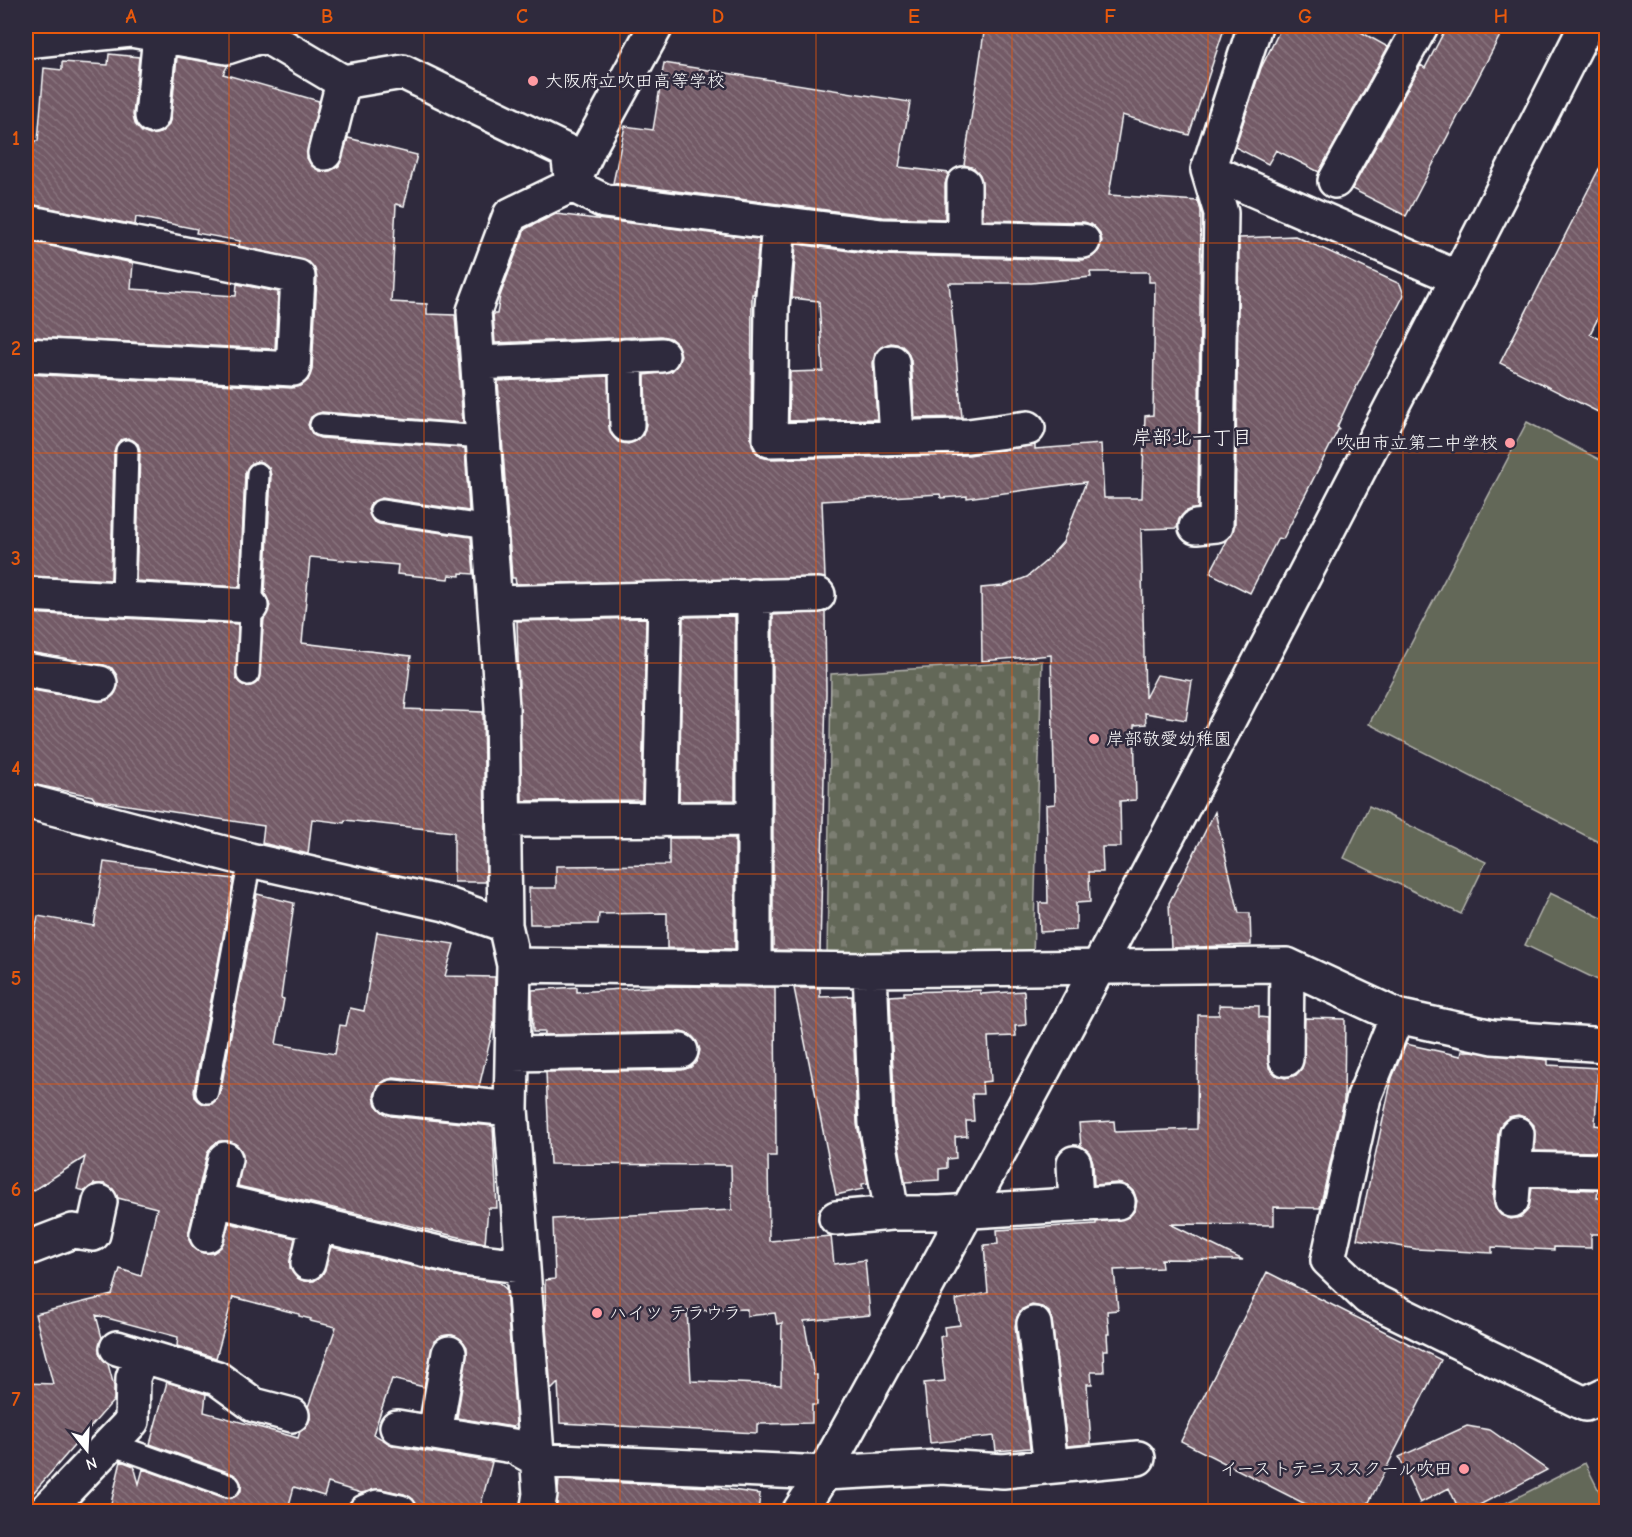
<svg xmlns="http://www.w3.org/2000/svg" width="1632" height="1537" font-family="'Comic Neue','Klee One',sans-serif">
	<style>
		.green { fill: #646759; stroke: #b2b3ac; stroke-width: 1.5 }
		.cemetery { fill: url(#cemetery-stones); stroke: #b2b3ac; stroke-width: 1.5 }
		.building { fill: url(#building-back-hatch); stroke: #fff; stroke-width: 1.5; fill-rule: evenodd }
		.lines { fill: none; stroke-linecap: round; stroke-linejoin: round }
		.service-casing { stroke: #fff; stroke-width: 26 }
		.minor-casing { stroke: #fff; stroke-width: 38 }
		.tertiary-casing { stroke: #fff; stroke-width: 38 }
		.service { stroke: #2f2a3d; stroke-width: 21 }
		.minor { stroke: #2f2a3d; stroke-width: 33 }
		.tertiary { stroke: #2f2a3d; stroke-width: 33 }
		.grid { fill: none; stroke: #e8590c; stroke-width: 1.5; stroke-opacity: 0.55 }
		.poi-dot { fill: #ff9aa2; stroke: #2f2a3d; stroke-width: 2 }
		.labels { text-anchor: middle; stroke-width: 5; stroke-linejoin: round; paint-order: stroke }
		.poi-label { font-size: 18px; fill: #fff; stroke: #2f2a3d; text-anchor: start }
		.neighbourhood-label { font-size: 20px; fill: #fff; stroke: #2f2a3d }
		.neatline { fill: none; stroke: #e8590c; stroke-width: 2 }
		.grid-label { font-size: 20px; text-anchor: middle; font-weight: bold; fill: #e8590c }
	</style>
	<defs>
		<pattern id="cemetery-stones" width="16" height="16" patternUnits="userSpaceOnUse" patternTransform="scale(1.5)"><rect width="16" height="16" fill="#646759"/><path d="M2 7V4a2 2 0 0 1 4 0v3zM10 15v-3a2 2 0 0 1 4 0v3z" fill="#7b7e72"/></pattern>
		<pattern id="building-back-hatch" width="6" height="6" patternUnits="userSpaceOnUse" patternTransform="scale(1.5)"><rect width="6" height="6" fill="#735a66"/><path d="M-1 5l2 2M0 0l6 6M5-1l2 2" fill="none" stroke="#88737d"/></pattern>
	</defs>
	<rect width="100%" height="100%" fill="#2f2a3d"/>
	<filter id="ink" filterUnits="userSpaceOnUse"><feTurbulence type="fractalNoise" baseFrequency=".0167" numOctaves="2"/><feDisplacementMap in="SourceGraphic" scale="12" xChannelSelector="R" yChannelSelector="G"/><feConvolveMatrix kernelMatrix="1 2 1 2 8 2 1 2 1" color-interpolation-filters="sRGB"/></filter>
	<g filter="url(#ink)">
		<path class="green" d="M1527 422 1606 463V846L1369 724Z
			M1369 806 1486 862 1461 914 1344 858Z
			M1550 893 1606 920V984L1525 945Z
			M1585 1463 1606 1505V1511H1490Z"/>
		<path class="cemetery" d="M1042 661 1033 957 827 958 831 674Z"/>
		<path class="building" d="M985 26H1225L1189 135 1122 115 1109 195 1198 201 1201 210 1198 508 1185 512 1179 519 1177 528 1141 529 1145 698 1157 675 1192 681 1186 720 1145 713 1146 724 1134 725 1136 800 1120 801 1121 847H1102L1103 872H1089L1090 902 1076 903V930L1040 932 1039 903H1048L1046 805 1055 804 1051 655 982 661 981 588 1004 586 1027 577 1046 561 1063 542 1086 482 967 498V496L941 498 940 494 822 501 825 578 516 584 515 578H512L498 381 608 376 611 434 618 442 628 444 636 441 643 435 646 425 645 375 672 371 678 364 681 355 677 344 670 338 661 336 495 343 493 314H497L500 296 525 229 556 214 759 239 754 294H752L751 440 754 450 761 457 770 459 969 455 1035 445V449L1101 444 1104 498H1142L1145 416 1153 415 1155 282H1149V272H1090L1091 277 1031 283H949L962 417 915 418 911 360 907 351 901 345 891 343 881 347 875 353 873 363 877 419 789 421 790 372 823 371 819 301 792 298 796 244 881 255 1083 260 1092 257 1099 250 1102 241 1099 232 1092 225 1084 222 983 220 980 175 974 168 964 165Z
			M1282 26H1350L1388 47 1319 172 1276 150 1268 164 1235 147 1261 68Z
			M1447 26H1505L1406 216 1352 189 1421 65 1425 68Z
			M109 54 139 57 133 115 135 124 142 132 150 135 160 133 168 126 171 118 177 57 228 65 223 74 319 101 307 158 312 166 320 171H330L339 166 348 138 417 155 404 206 396 204 391 302 427 304V314L455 315 463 423 322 412 311 417 308 425 313 435 320 438 465 448 469 511 382 498 371 503 368 510 373 521 379 524 471 537 474 574 460 573V576L449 575 448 579 397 574 398 565 310 557 302 643 411 656 405 709 483 712 486 882H454V832L345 820 344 823 312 819 308 854 262 843 264 826 95 800 92 796 26 783V689L97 701 107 700 114 695 118 686 117 676 112 668 104 665 26 652V613L238 624 236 679 247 687 258 681 264 619 270 606 265 594 271 475 269 468 259 461 252 463 245 473 240 587 136 581 140 451 138 444 128 438 120 440 114 451 111 580 26 576V374L292 388 301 386 308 380 312 370 317 278 315 269 309 262 239 246 240 241 196 233 197 229 136 217 135 225 30 204 32 190H27L34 141H38L44 68 62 70V62L108 65Z
			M664 63 910 102 899 167 949 173 945 184V219L883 217 613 183 625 126 653 130Z
			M1606 155V302L1590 334 1606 342V416L1500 363Z
			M1295 236 1400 284 1404 295 1348 403 1337 427 1339 428 1283 539 1278 538 1250 593 1210 573 1235 525 1239 238Z
			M26 241 133 263 131 289 236 296 237 284 278 292 275 349 26 337Z
			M825 612 826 692 820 951 773 950V615Z
			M735 616V800L679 801 683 617Z
			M646 618 642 800 522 801 517 621Z
			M1215 812 1239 913H1250L1251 945 1171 948 1169 903Z
			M669 838H735V949L667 948V913L599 914 598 924H530L529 888H556V866L669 865Z
			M104 862 234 879 194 1090 195 1097 204 1104H212L220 1094 257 894 294 903 281 998 284 999 276 1044 335 1054 340 1025 346 1026 350 1008 364 1011 377 932 454 944 445 976 495 977 494 1024 479 1087 394 1078 386 1080 378 1086 374 1096 376 1105 383 1112 391 1116 493 1126 497 1208H488L485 1243 238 1186 243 1154 237 1145 229 1141H219L212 1146 207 1154 189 1231V1240L194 1248 203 1253H213L221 1247 229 1223 295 1238 290 1268 296 1277 304 1281H314L322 1275 331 1247 460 1277 498 1282 506 1289 516 1424 513 1427 457 1418 467 1356V1347L461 1339 452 1335 442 1336 434 1341 424 1387 392 1379 373 1434 394 1446 492 1462 479 1512H424L418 1510 413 1499 404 1494 381 1489 361 1493 328 1483 324 1496 294 1487 287 1512H109L121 1461 134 1466 139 1484 143 1469 225 1498H232L241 1491V1483L233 1474 150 1444 167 1382 206 1394 204 1412 298 1438 300 1431 306 1428 310 1419 308 1407 336 1327 310 1321 311 1319 299 1316V1314L233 1297 216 1358 177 1346 178 1337 96 1315 102 1338 99 1352 108 1364 114 1386V1400L26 1501V1383L53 1384 35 1314 112 1295 120 1269 141 1276 157 1208 118 1198 113 1189 105 1184H94L85 1191 77 1189 85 1157 26 1195V941L33 942 38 916 94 926Z
			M666 986 775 987 776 1156H768L769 1241 831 1236 834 1264 865 1260 870 1315 804 1321 814 1375H817V1405H812V1423L757 1424V1433L560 1423 558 1383 551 1390 546 1327 545 1280 555 1279 553 1219 732 1210 731 1165 550 1164 546 1072 682 1070 691 1067 697 1061 700 1050 697 1042 691 1035 681 1032 544 1035V1032H533L532 990 577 987V992ZM747 1309V1316L775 1313 777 1324 782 1323 781 1385 691 1381 687 1311Z
			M794 988H820V997L852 996 857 1124 868 1183 862 1184 863 1189 836 1195Z
			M980 990 981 994 1024 991 1026 1025 1015 1026 1016 1036 988 1037 991 1081 982 1082 983 1094H972L974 1121H966L967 1136 955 1137 956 1158 947 1159V1168L939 1169V1180L905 1182 895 1121 890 996 904 995V992Z
			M1219 1005 1259 1006V1017L1268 1018 1269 1068 1276 1075 1285 1078 1296 1075 1302 1068 1305 1018 1345 1019 1344 1101 1320 1208 1274 1207V1225L1170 1224 1243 1260 1161 1259 1162 1268 1114 1270 1118 1310 1107 1311 1109 1334H1107L1108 1350H1103L1104 1372H1091L1092 1384H1087L1091 1444 1067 1446 1052 1321 1049 1312 1042 1307 1032 1305 1022 1309 1017 1317 1015 1326 1030 1448 996 1451 994 1436 930 1443 924 1383 945 1381 940 1337 945 1335 944 1327 960 1325 956 1300 988 1293 984 1245 998 1244 997 1230 1096 1224V1222L1129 1217 1135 1210 1137 1201 1134 1192 1127 1186 1117 1183 1094 1185 1093 1162 1089 1152 1081 1146 1079 1123 1114 1121 1115 1132 1197 1129 1198 1015H1219Z
			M1406 1044 1461 1056 1462 1051H1471L1548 1060V1065L1598 1068 1595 1125 1601 1126 1600 1152 1535 1151 1534 1125 1527 1118 1518 1115 1509 1117 1502 1123 1498 1133 1493 1199 1495 1208 1501 1215 1511 1219 1521 1217 1528 1210 1532 1188 1598 1190 1597 1198H1603L1602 1234H1591V1248L1554 1247V1250L1492 1247V1253L1416 1249 1357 1239 1392 1078Z
			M1267 1272 1441 1360 1364 1512H1321L1181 1441Z
			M1467 1426 1490 1430 1547 1470 1466 1512H1460L1449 1488 1420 1503 1399 1457Z
			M559 1480 710 1487 760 1494 758 1512H556Z"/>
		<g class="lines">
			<g class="service-casing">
				<path id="service" d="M321 425 483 437
					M381 511 489 527
					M123 599 127 451
					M248 674 258 474
					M207 1092 250 860
					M111 1444 229 1486"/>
			</g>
			<g class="minor-casing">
				<path id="minor" d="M26 41 131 30 227 47 264 35 343 82 403 72 568 152 572 185 604 201 882 236 1083 241
					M152 116 160 35
					M325 153 343 82
					M1208 170 1458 278
					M1335 181 1421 26
					M964 184V237
					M26 222 298 277 293 369 26 355
					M779 223 772 307 770 440 968 436 1028 428
					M626 356 627 425
					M892 362 897 436
					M478 363 662 355
					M1196 527 1216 525 1221 213 1208 170 1255 26
					M26 594 251 606
					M495 603 818 595
					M26 670 100 683
					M26 801 250 860 445 904 505 925
					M505 820 754 819
					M660 820 665 599
					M514 965 870 970 1287 965 1397 1016 1493 1037 1606 1045
					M754 969V596
					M870 970 876 1123 892 1213H940L1118 1202
					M1397 1016 1364 1097 1328 1260 1368 1298 1585 1404 1606 1394
					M513 1054 681 1051
					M1286 1059 1287 965
					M393 1097 511 1109
					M1074 1163 1076 1204
					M1515 1169 1606 1171
					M215 1200 464 1259 521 1266
					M1512 1200 1517 1134
					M836 1218 892 1213
					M207 1235 225 1159
					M26 1249 73 1231 93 1234 100 1202
					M308 1263 317 1225
					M1034 1324 1051 1466
					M117 1348 217 1378 254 1405 292 1415
					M397 1427 513 1446 538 1460 824 1473 942 1467 1003 1471 1138 1458
					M435 1433 449 1353
					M45 1512 132 1421 133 1378 141 1356
					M365 1512 378 1507 400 1512
					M537 1512 540 1494 511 1109 514 965 505 925 502 707 474 311 510 215 572 185 590 146 656 26"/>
			</g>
			<g class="tertiary-casing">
				<path id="tertiary" d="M799 1512 824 1473C1088 996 1340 512 1586 26"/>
			</g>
			<use href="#service" class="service"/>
			<use href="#minor" class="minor"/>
			<use href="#tertiary" class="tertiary"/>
		</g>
	</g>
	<path class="grid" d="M229 26V1512M424 26V1512M620 26V1512M816 26V1512M1012 26V1512M1208 26V1512M1403 26V1512M26 243H1606M26 453H1606M26 663H1606M26 874H1606M26 1084H1606M26 1294H1606"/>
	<g class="poi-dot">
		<circle cx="533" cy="81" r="6"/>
		<circle cx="1510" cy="443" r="6"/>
		<circle cx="1094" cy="739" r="6"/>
		<circle cx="597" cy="1313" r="6"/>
		<circle cx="1464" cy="1469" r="6"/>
	</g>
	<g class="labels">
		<g class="poi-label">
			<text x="545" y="87">大阪府立吹田高等学校</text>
			<text x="1498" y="449" text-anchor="end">吹田市立第二中学校</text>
			<text x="1106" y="745">岸部敬愛幼稚園</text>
			<text x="609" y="1319">ハイツ テラウラ</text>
			<text x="1452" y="1475" text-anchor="end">イーストテニススクール吹田</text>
		</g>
		<g class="neighbourhood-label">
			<text x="1192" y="444">岸部北一丁目</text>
		</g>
	</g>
	<rect width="1632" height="1537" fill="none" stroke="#2f2a3d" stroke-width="66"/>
	<g transform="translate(87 1450) rotate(162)" stroke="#2f2a3d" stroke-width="4.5" paint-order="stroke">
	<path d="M0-4.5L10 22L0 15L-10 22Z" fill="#ffffff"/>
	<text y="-9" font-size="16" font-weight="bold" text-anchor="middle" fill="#ffffff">N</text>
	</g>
	<rect x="33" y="33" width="1566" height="1471" class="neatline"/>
	<g class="grid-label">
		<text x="131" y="23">A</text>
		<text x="327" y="23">B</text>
		<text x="522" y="23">C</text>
		<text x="718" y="23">D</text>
		<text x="914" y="23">E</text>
		<text x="1110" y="23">F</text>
		<text x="1305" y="23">G</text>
		<text x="1501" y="23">H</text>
		<text x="16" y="145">1</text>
		<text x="16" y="355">2</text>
		<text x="16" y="565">3</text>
		<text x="16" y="775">4</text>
		<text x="16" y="985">5</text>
		<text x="16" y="1196">6</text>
		<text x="16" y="1406">7</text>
	</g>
</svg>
